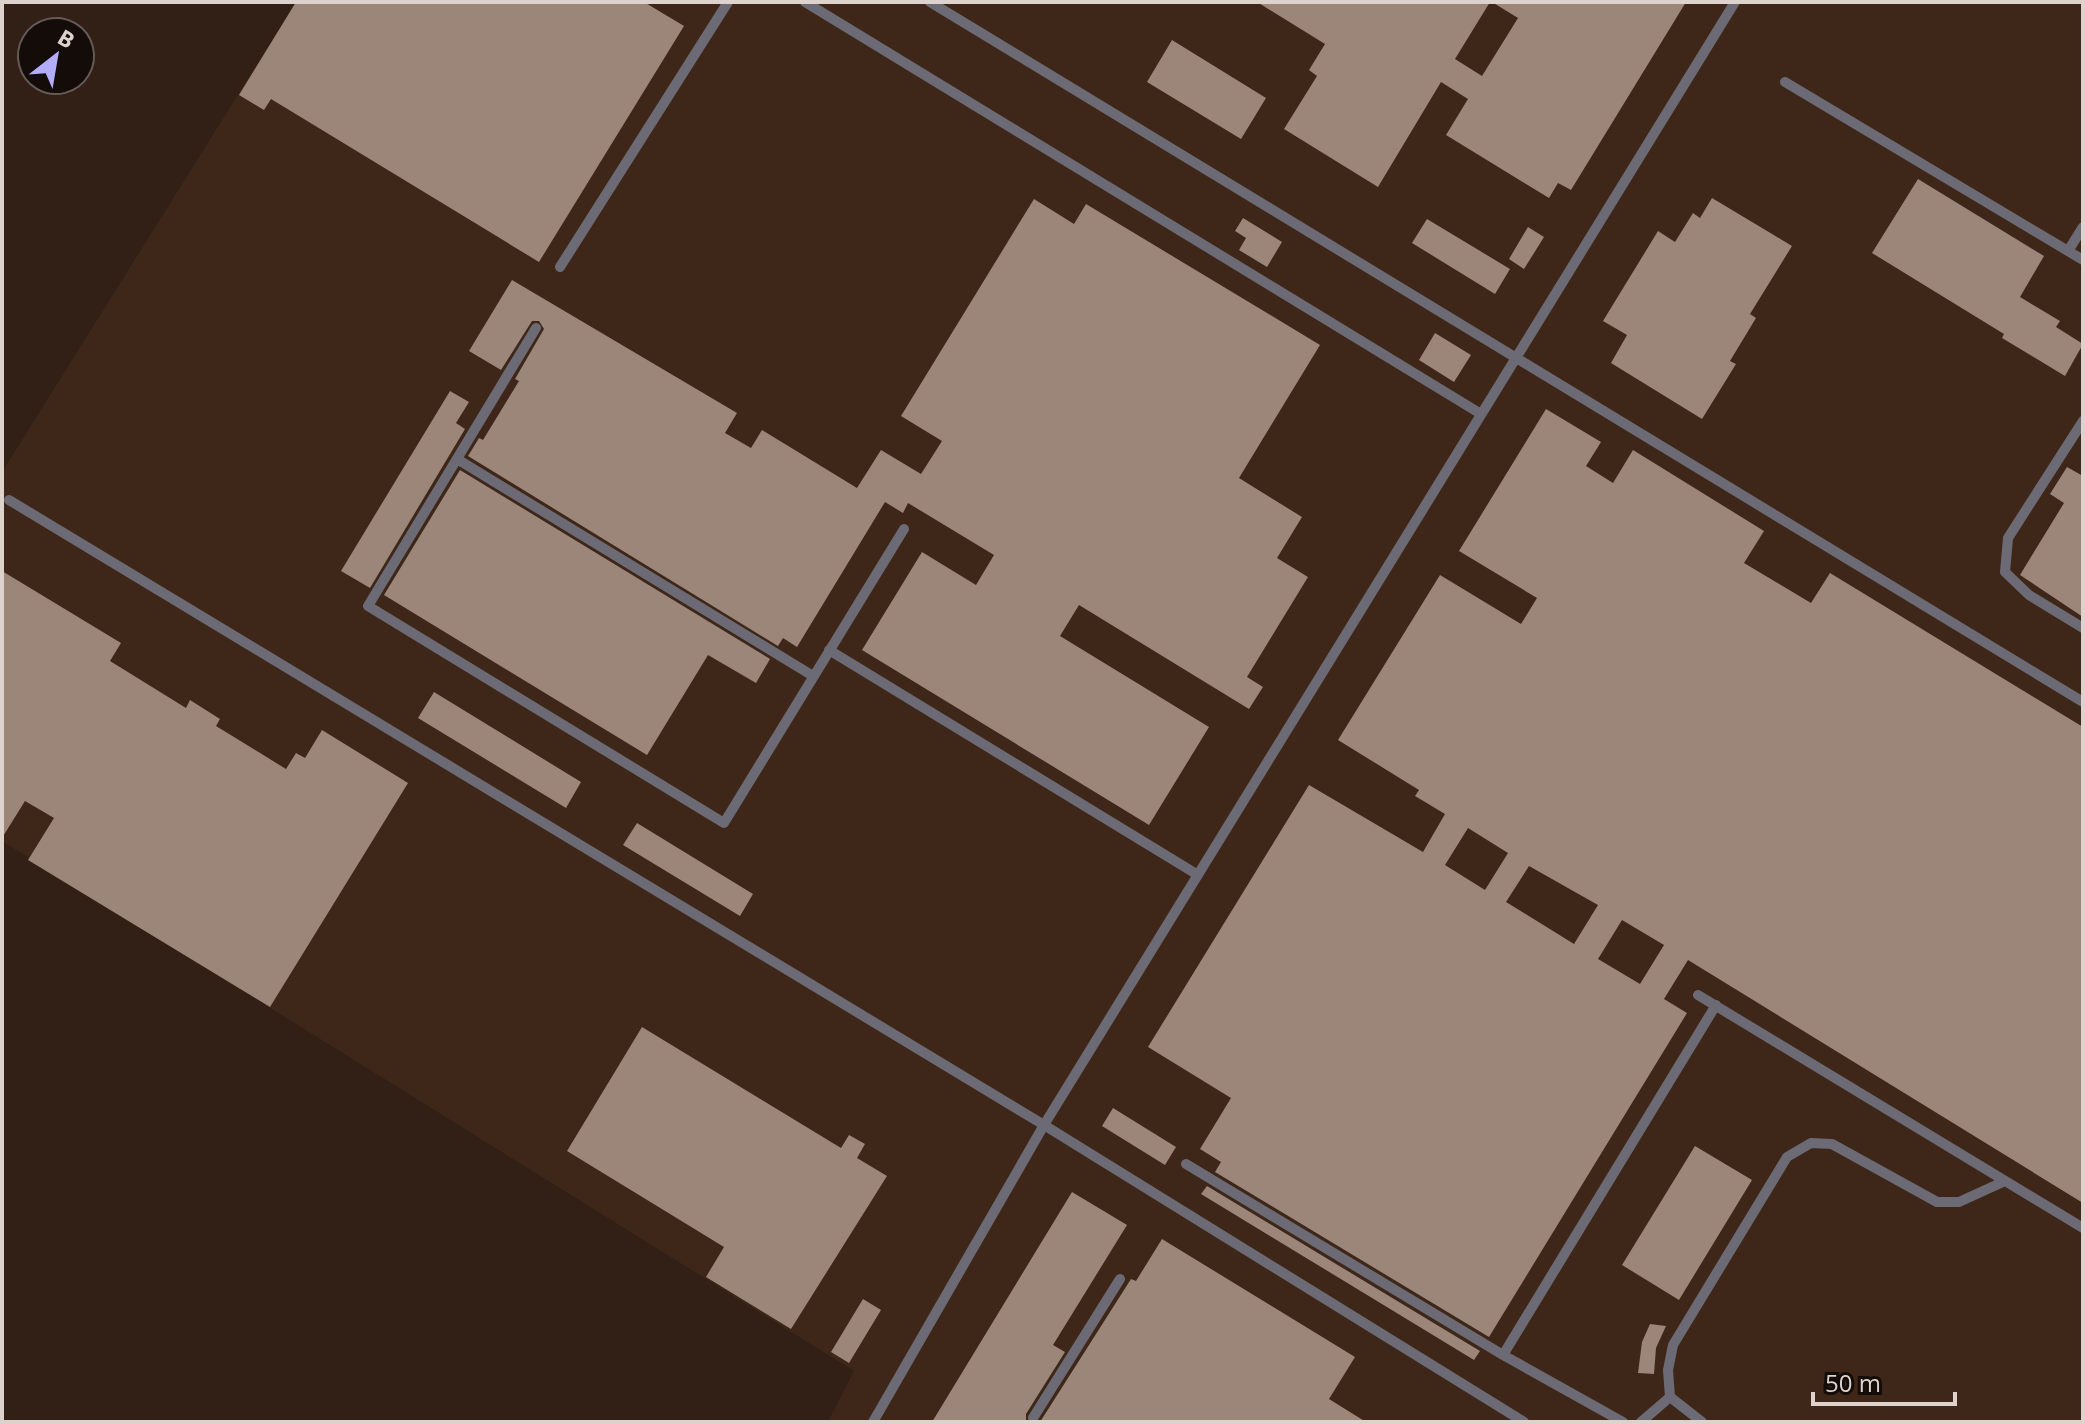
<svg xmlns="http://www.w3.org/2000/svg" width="2085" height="1424" font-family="'Open Sans',sans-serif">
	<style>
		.built { fill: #3e2718 }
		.building { fill: #9c8679; fill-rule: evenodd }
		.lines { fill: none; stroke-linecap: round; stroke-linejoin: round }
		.lane { stroke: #6c6b75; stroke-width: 10 }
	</style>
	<rect width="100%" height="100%" fill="#322016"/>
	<path class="built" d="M296 2H2083V1422H828L854 1371 2 841V472Z"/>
	<path class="building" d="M296 2H644L684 26 539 262 271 99 264 110 239 95Z
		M1257 2H1490L1455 59 1482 76 1518 18 1492 2H1686L1571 190 1558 183 1549 198 1446 135 1468 99 1441 82 1378 187 1284 129 1317 76 1309 70 1325 44Z
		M1172 40 1266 98 1241 139 1147 82Z
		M1918 179 2044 256 2020 297 2060 321 2056 327 2083 344 2065 376 2002 338 2004 334 1872 253Z
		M1712 198 1792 246 1750 314 1756 318 1730 361 1736 364 1702 419 1611 363 1627 335 1603 321 1658 231 1675 242 1693 213 1700 218Z
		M1034 199 1074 224 1086 204 1320 345 1239 478 1302 517 1277 558 1308 577 1247 677 1263 687 1249 709 1079 605 1060 636 1209 727 1149 825 862 650 922 552 976 585 994 555 908 503 903 513 885 502 797 647 783 638 778 646 468 456 479 438 483 440 519 381 515 379 544 329 539 321H532L501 370 469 351 512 280 737 413 725 433 751 448 762 430 857 488 881 450 921 474 942 441 901 416Z
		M1243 218 1282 242 1267 267 1239 250 1246 238 1235 231Z
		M1427 219 1510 269 1495 294 1412 243Z
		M1528 227 1544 237 1524 269 1509 259Z
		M1435 333 1471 355 1454 382 1419 360Z
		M450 391 469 402 456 423 465 429 370 588 341 571Z
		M1546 409 1601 442 1586 466 1613 483 1633 450 1764 531 1744 563 1811 603 1830 573 2083 727V1203L1688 960 1664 999 1687 1013 1489 1337 1215 1172 1221 1162 1200 1149 1231 1098 1148 1047 1309 785 1423 852 1445 814 1415 796 1419 790 1338 740 1440 575 1521 624 1537 598 1459 551ZM1468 828 1508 853 1485 890 1445 865ZM1529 866 1598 905 1574 944 1506 902ZM1622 920 1664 945 1640 984 1598 959Z
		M2067 467 2083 476V617L2020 575 2064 503 2050 494Z
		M460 470 770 659 756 683 708 655 647 755 384 595Z
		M2 571 121 643 110 661 186 708 190 700 220 719 216 726 286 769 296 753 305 758 322 730 408 783 270 1007 28 860 54 818 25 801 2 838Z
		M434 692 581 782 566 808 418 718Z
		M637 823 753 894 740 916 623 845Z
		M642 1027 841 1148 849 1135 865 1144 857 1158 887 1176 791 1329 706 1277 724 1247 567 1151Z
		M1113 1108 1176 1147 1165 1165 1102 1126Z
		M1695 1146 1752 1180 1679 1300 1622 1265Z
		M1207 1186 1480 1351 1474 1360 1201 1194Z
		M1072 1192 1127 1225 1053 1345 1065 1352 1026 1414V1422H932Z
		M1162 1239 1355 1357 1329 1399 1366 1422H1040L1131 1279 1136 1281Z
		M863 1299 881 1310 849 1363 831 1352Z
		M1650 1324 1666 1326 1656 1348 1654 1374 1638 1373 1642 1342Z"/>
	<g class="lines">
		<path class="lane" d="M805 2 1481 414
			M930 2 2083 702
			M1785 82 2083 260
			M2068 251 2083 227
			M560 267 728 2
			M536 328 368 606 724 823 904 529
			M2083 421 2008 538 2005 572 2029 595 2083 628
			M457 459 813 676
			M9 500 1044 1125 1524 1422
			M829 650 1198 875
			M1698 995 2083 1228
			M1186 1164 1503 1355 1623 1422
			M1503 1355 1716 1005
			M1033 1418 1120 1279
			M873 1422 1044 1125 1735 2
			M1641 1422 1670 1397
			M1702 1422 1670 1397 1668 1370 1673 1345 1787 1157 1811 1143 1832 1144 1937 1202H1959L2005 1181"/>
	</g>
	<rect width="2085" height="1424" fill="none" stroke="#ded2cc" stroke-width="8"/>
	<g transform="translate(56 56) rotate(31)"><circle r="38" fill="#140c08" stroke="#655b56" stroke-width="2"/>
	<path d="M0-6L14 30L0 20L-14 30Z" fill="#b3adf9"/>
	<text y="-12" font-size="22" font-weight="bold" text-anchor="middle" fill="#ded2cc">B</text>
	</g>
	<path d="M1813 1392v12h142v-12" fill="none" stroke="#ded2cc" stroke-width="4"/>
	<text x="1825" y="1392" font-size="24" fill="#ded2cc" stroke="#140c08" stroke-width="6" paint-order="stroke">50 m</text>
</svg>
